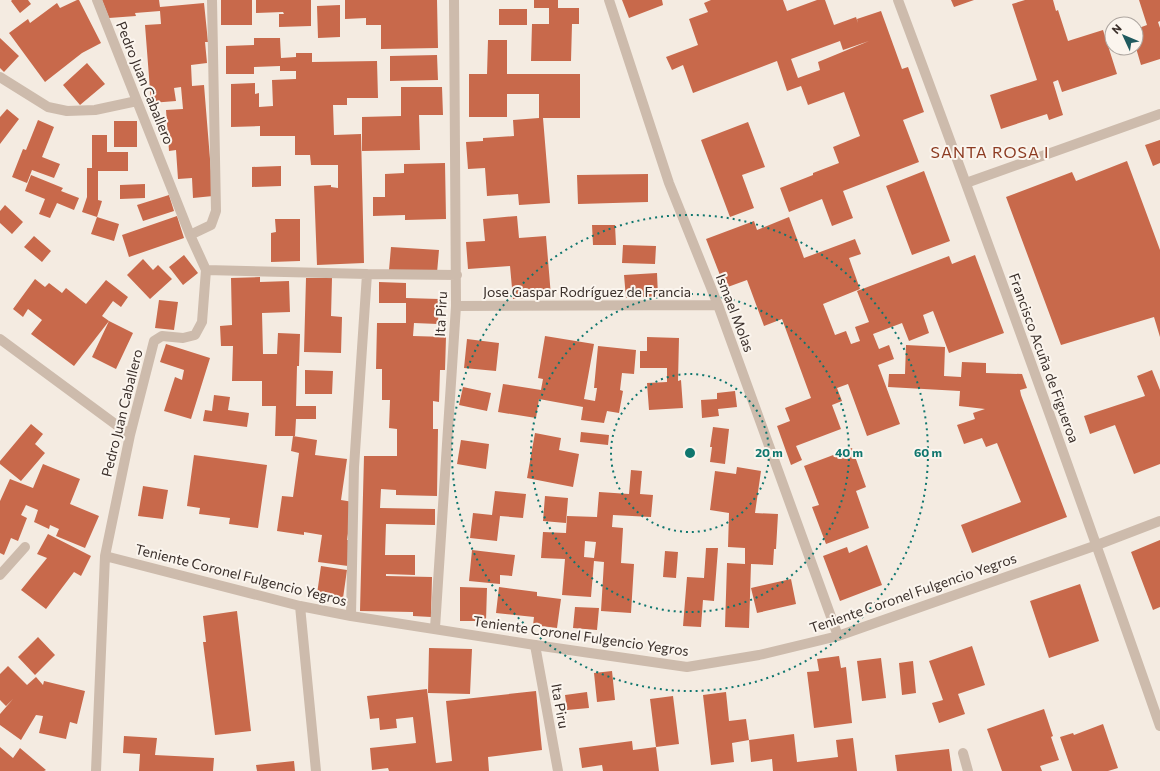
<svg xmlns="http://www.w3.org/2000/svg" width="1160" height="771" font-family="Commissioner,sans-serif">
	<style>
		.building { fill: #c8694b; fill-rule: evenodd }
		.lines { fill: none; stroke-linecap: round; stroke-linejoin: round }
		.service { stroke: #cdbbac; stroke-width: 10 }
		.minor { stroke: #cdbbac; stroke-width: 10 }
		.tertiary { stroke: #cdbbac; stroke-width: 10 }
		.ring { fill: none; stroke: #0f766e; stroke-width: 2; stroke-dasharray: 2 4 }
		.labels { text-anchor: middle; stroke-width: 4; stroke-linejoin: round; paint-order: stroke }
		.street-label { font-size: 14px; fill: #3b302b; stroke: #fbf5ee }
		.quarter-label { font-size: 16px; letter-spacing: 1px; fill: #8c3b22; stroke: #fbf5ee }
		.centre { fill: #0f766e; stroke: #fbf5ee; stroke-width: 2 }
		.ring-label { font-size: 12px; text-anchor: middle; font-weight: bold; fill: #0f766e; stroke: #fbf5ee; stroke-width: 4; stroke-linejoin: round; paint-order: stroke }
	</style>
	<rect width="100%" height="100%" fill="#f4ebe1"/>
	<path class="building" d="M12 0H28L31 4 20 13 11 1Z
		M77 0H79L101 43 82 53 45 82 9 33 28 19 30 23 57 3 60 8Z
		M102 0H159L160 7 204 3 208 42H205L207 63 191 65 192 86 204 85 213 196 193 198 192 178 178 179 176 150 169 151 166 110 183 109 181 87 174 88 176 101 151 103 145 25 161 24 160 11 135 13 136 16 109 18Z
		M221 0H252V25H221Z
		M256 0H311V26L279 27V14H284L283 12 256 13Z
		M345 0H437L438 48 381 49V25H366V18L345 19Z
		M534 0H558V8H579V24H572L571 61H531L532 24H549V8H534Z
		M622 0H662L663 5 629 18Z
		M711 0H783L787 11 817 0H825L834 25 856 17 858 23 857 19 881 11 902 69 908 67 924 112 903 120 919 162 843 191 853 218 832 226 822 199 789 212 780 188 813 175V173L839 163 833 147 860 136 844 92 808 105 801 86 787 91 777 61 693 93 683 65 672 70 666 57 698 45 689 19 708 12 704 3ZM840 41 843 50 869 41 818 62 820 70 798 78 791 59Z
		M951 0H974L954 7Z
		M1025 0H1053L1056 11 1058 10 1068 41 1103 30 1117 74 1062 92 1058 80 1053 82 1063 115 1049 120 1047 114 1001 129 990 95 1037 80 1012 4Z
		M1139 0H1160V21L1158 22 1160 28V59L1141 65 1136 48V29L1147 25Z
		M340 5V37L318 38 317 6Z
		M499 9H527V25H499Z
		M0 38 19 56 4 72 0 68Z
		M254 38H280L281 58 296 57V53H312V62L377 61 378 98H347V105H333L334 135 361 134 364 263 317 265 314 186 331 185V187L338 188V165H311L310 155H295V136H260V126L231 127V84L255 83V94L259 93V107L273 106 272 80 296 79V71H280V66L254 67V74H226V46L254 45Z
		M488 40H507V74H580V118H543L550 203 519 205 518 194 487 196 485 168 468 169 466 142 483 141V138L514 136 513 120 539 118V94H507V117H469V74H487Z
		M437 55 438 80 390 81V56Z
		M87 63 105 84 80 105 63 85Z
		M401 87H442L443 115H419L420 150 362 151V117L401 116Z
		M7 109 19 119 0 144V117Z
		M38 120 54 127 42 157 60 164 54 178 32 170 27 183 12 177 23 149 26 150Z
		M114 121H137V147H114Z
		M748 122 765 167 742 175 754 208 730 217 701 140Z
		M92 135H107V152H128V171H98V200L102 201 97 217 82 212 87 197V168H92Z
		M1160 140V163L1153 166 1145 145Z
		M1127 161 1160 250V337L1154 317 1061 345 1006 197 1072 172 1076 181Z
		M445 163 446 219 405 220V215L373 216V197H385V174L404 173V164Z
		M281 166V186L252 187V167Z
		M924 171 950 241 912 255 886 186Z
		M648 174V202L578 204 577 175Z
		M31 175 63 188 61 191 79 198 74 210 57 203 50 218 39 214 45 199 25 191Z
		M145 184V198L120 199V185Z
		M169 195 174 211 143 221 137 205Z
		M5 205 23 222 12 234 0 223V211Z
		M177 216 184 238 129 257 122 235Z
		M517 216 519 238 546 236 551 296 513 299 510 266 468 269 466 242 485 241 483 219Z
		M97 217 119 224 114 241 91 234Z
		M789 217 804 258 855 239 861 254 849 258 860 289 823 304 835 335 846 331 851 344 860 341 855 327 869 322 857 291 949 256 952 264 975 255 1004 333 949 353 933 311 923 315 929 333 909 341 902 323 873 334 879 349 889 345 894 359 878 365 900 424 867 436 848 384 837 388 842 401 832 405 841 429 796 446 802 460 791 465 777 426 790 421 785 408 811 398 782 319 764 326 747 280 725 288 706 239 754 221 757 230Z
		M275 219H300V261L271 262V233L276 232Z
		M592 225H615L616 245H593Z
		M34 236 51 251 42 262 24 247Z
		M623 245 656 246 655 264 622 263Z
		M391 247 439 250 437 273 389 270Z
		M184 255 198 273 183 285 169 267Z
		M143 259 153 270 158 265 172 279 150 299 127 275Z
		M657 273 658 296 626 298 624 275Z
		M260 277V282L289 281 290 312 262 313 263 354H277L278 333 300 334 299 366H297L296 406H316V419H296L295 436H275L276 406H262V381H232L233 346H221L220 326 232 325 231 278Z
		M306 278H332L331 316 342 317 341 353 304 352Z
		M35 279 45 287 49 283 62 293 66 288 86 304 106 280 128 297 121 307 113 301 102 316 109 321 74 366 31 334 42 320 28 309 23 317 13 309Z
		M379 282 406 283V298L439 299 438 324 414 323 413 336 446 337 445 370H440L439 402 433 401V429H438L437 496 396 495V490L381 489 380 508 435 509V525L386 524 385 555H415V575L386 574V576L432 577 431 617 413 616V612L360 611 364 456H397V429L389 428 390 400H382V369H376L377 323H406V303H379Z
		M159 300 178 302 174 330 155 328Z
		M109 321 133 333 116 369 92 357Z
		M545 336 594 344 584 399 595 401 597 388H594L598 346 636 350 634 374 622 373 620 390 623 391 619 413 607 411 604 423 581 420 583 407 539 399 536 418 498 412 503 384 541 390 543 379 538 378Z
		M647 337 679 338 678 381 681 380 683 408 649 410 647 383 667 382V368H640V351H647Z
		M467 339 499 343 496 371 464 368Z
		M166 344 210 358 191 419 164 411 175 377 182 380 184 370 160 362Z
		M906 345 945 347 944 376 961 377 962 362 986 363V373L1022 374 1027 388 1020 390 1021 395 1067 517 972 553 961 525 1021 502 997 443 986 447 982 438 964 444 957 425 975 419 973 413 985 409 959 406 960 391 888 387 889 374H905Z
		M305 370 333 371 332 394H305Z
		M1152 370 1160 390V464L1134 474 1115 425 1090 434 1084 416 1145 396 1137 376Z
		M463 387 491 393 487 411 459 405Z
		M735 391 737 407 718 409 719 416 702 418 701 400 717 399V393Z
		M214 395 230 397 228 410 249 413 247 427 203 421 205 410 212 411Z
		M31 424 43 434 35 444 45 453 21 481 0 464V461Z
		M713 427 729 429 725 464 710 462 712 447H710Z
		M581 432 609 435 608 445 580 442Z
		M535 433 561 438 559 450 579 454 573 487 527 478Z
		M293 436 317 440 315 455 347 459 341 500 353 502 347 540H352L348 566 318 562 322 535 304 532V535L277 531 282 496 293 497 299 453 291 451Z
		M461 440 489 444 486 469 457 464Z
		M852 448 866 487 856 491 869 528 826 544 812 507 819 505 804 466Z
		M194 455 267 465 258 528 229 524 230 518 199 514 200 508 187 506Z
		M43 464 80 479 70 504 99 516 85 548 56 536 59 529 50 525 49 529 34 522 38 510 26 505 21 515 27 518 18 541 11 538 4 555 0 553V501L10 479 33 488Z
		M737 467 761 471 755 513 778 514 776 549H774L773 565 751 564 749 628 725 627 727 563 745 564V548L728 547 729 513 710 510 715 471 736 474Z
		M631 470 642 471 640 494 653 495 651 517 613 515 612 527 623 528 621 563 634 564 631 613 601 611 604 562 594 561 591 597 562 595 565 559 541 558 543 532 566 533 567 516 597 517 599 492 629 494ZM585 541 596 542 594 558 584 557Z
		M143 486 168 490 163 519 138 516Z
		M495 491 526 494 523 518 500 516 497 541 470 538 473 513 492 515Z
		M545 496 568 498 566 523 543 521Z
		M48 534 91 556 81 576 74 572 46 609 21 590 47 558 37 554Z
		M1160 540V607L1153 610 1131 552Z
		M867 545 882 585 840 601 823 556 847 547 849 553Z
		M706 548H718L714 601 703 600 701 627 683 626 687 577 704 578Z
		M472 550 515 555 512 576 500 575V584L469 581Z
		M665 551 678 552 676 578 663 577Z
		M321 566 347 570 343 598 317 594Z
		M791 579 796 604 757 613 751 588Z
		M1080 584 1099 641 1049 658 1030 601Z
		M460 587 487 588 486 621H460Z
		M499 587 537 592V596L561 599 557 628 533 625 534 617 496 613Z
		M575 607 599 608 597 630 573 628Z
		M237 611 251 731 215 735 203 642H206L203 616Z
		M38 637 55 655 35 675 18 657Z
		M972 646 985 685 958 694 965 714 939 723 932 703 943 700 929 661Z
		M429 648 472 649 470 694 428 693Z
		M839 656 841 668 846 667 852 723 814 728 807 672 819 671 817 659Z
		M881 658 886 698 862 701 857 661Z
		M913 661 916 693 902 695 899 663Z
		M8 666 27 685 36 677 43 685 44 681 85 691 77 724 70 722 66 739 39 733 43 716 36 715 21 740 0 725V714L13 699 6 706 0 700V674Z
		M612 671 615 700 597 702 594 673Z
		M427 689 436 763 452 761 446 701 536 691 542 750 488 757 489 771H389L388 768 372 770 370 748 416 743 413 717 396 719 397 728 380 730 379 718 370 719 367 696Z
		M587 692 589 708 567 710 565 695Z
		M726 692 729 721 746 719 749 740 732 743 734 762 711 765 703 695Z
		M673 696 679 744 656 747 650 699Z
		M1044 709 1053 736 1051 737 1059 760 1040 766 1042 771H1002L987 729Z
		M1103 724 1118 768 1108 771H1072L1060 737 1073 733 1074 735Z
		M794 734 797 762 838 757 836 740 853 738 857 771H773L772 759 751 762 749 740Z
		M124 736 157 738 155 755 214 758 213 771H139L140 754 123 753Z
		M632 741 633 750 656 747 659 771H603L602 765 582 768 579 748Z
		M0 747 13 758 20 748 46 770 44 771H0Z
		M949 749 952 771H897L895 755Z
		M294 761 295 771H257L256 765Z"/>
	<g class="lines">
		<path class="service" d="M535 645 558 771"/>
		<path class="minor" d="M609 0 669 183 718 305 838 636
			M0 77 48 107 67 111 95 110 137 101
			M190 235 211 225 216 211 212 0
			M206 270 367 274 457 275
			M456 306 718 305
			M0 339 130 435
			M105 556 300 606 351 616 535 645 687 667 759 655 838 636 1097 545 1160 521
			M0 575 25 547
			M300 606 316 771
			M351 616 354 467 367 274
			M435 628 456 306 454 0
			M963 753 968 771
			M96 771 105 556 130 435 154 341 162 336 183 338 195 335 202 322 206 270 190 235 97 0"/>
		<path class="tertiary" d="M898 0C988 241 1075 483 1160 726
			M966 183 1160 114"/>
	</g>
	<g class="ring">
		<circle cx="690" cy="453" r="79"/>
		<circle cx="690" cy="453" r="159"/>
		<circle cx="690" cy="453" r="238"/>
	</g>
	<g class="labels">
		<g class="street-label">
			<text transform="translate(145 83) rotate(68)" y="5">Pedro Juan Caballero</text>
			<text x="587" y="297">Jose Gaspar Rodríguez de Francia</text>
			<text transform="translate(735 313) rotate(69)" y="5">Ismael Molas</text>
			<text transform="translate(441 314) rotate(-87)" y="5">Ita Piru</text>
			<text transform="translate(1044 358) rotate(70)" y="5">Francisco Acuña de Figueroa</text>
			<text transform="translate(122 413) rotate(-76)" y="5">Pedro Juan Caballero</text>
			<text transform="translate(241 575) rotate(14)" y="5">Teniente Coronel Fulgencio Yegros</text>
			<text transform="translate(913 593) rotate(-19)" y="5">Teniente Coronel Fulgencio Yegros</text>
			<text transform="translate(581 636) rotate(8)" y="5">Teniente Coronel Fulgencio Yegros</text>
			<text transform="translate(560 706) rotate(80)" y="5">Ita Piru</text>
		</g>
		<g class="quarter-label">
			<text x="990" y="158">SANTA ROSA I</text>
		</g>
	</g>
	<circle cx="690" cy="453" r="6" class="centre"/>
	<g class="ring-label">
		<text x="769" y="457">20 m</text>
		<text x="849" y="457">40 m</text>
		<text x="928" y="457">60 m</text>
	</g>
	<g transform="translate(1124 36) rotate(314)"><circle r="19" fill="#fbf5ee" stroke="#aea6a0"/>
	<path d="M0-3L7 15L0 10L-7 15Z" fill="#1f5a5e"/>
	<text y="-6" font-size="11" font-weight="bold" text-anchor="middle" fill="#3b302b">N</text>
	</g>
</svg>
